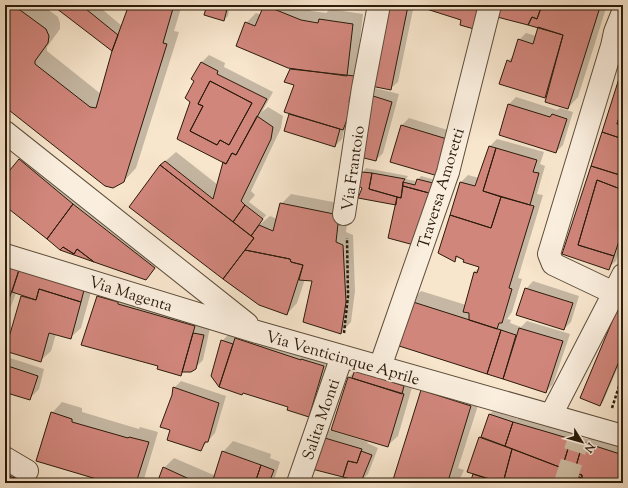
<svg xmlns="http://www.w3.org/2000/svg" width="628" height="488" font-family="'Sorts Mill Goudy',serif">
	<style>
		.shadow { fill: #0003 }
		.building { fill: #d1867c; stroke: #2b1b0b; fill-rule: evenodd }
		.lines { fill: none; stroke-linecap: round; stroke-linejoin: round }
		.minor-tunnel { stroke: #cebda5; stroke-width: 22; stroke-dasharray: 22 11; stroke-linecap: butt }
		.minor-casing { stroke: #5e4e3b; stroke-width: 24 }
		.path { stroke: #2b1b0b; stroke-width: 2.5; stroke-dasharray: 3 2; stroke-linecap: butt }
		.minor { stroke: #faeede; stroke-width: 22 }
		.labels { text-anchor: middle; stroke-width: 4; stroke-linejoin: round; paint-order: stroke }
		.street-label { font-size: 16px; fill: #2b1b0b; stroke: #faeede }
	</style>
	<rect width="100%" height="100%" fill="#f7e5cc"/>
	<filter id="stains"><feTurbulence type="fractalNoise" baseFrequency=".005" numOctaves="4"/><feColorMatrix values="0 0 0 0 .2 0 0 0 0 .09 0 0 0 0 .02 0 0 0 .5 -.17"/></filter>
	<radialGradient id="worn" r=".72"><stop offset=".6" stop-color="#630" stop-opacity="0"/><stop offset="1" stop-color="#630" stop-opacity=".3"/></radialGradient>
	<path class="shadow" d="M13 5H42L58 17 60 23V29L47 47V51L101 94 113 51 53 5H97L122 26 128 9 123 5H182L174 31 179 32 136 168 124 181 5 106V13Z
		M208 5H230L228 16 224 20Z
		M265 5H299L312 11 326 13 330 9 363 14 357 66 354 131 344 130 342 139 335 146 285 131 292 113 295 85 286 82 291 68 246 23 256 13 261 15Z
		M387 5H414L398 82 390 89Z
		M501 5H607L578 97 568 108 548 94 544 97 501 83 508 61 514 55 519 40 526 33 536 36 539 27Z
		M209 55 225 63 224 67 273 92 262 112 268 107 283 116 281 128 251 191 255 195 249 202 266 215 258 226 270 216 277 219 281 204 291 194 349 205 346 232 353 235 355 291 351 322 341 333 313 280 305 279 297 303 287 314 260 304 237 290 131 207 161 165 176 152 218 185 224 162 192 101 195 81 201 63Z
		M623 67V239L616 261 608 268Z
		M375 88 399 94 383 153 376 160 368 95Z
		M516 97 557 110 560 108 573 112 563 145 556 152 509 104Z
		M409 118 454 132 438 175 402 125Z
		M497 139 544 152 540 164 545 166 537 194 543 195 518 278 522 279 512 312 507 319 511 320 510 323 521 327 527 321 570 334 553 384 546 392 397 345 411 302 421 291 466 305 474 272 480 267 459 256 454 261 439 253 461 182 468 175 479 178 490 146Z
		M29 150 164 258 146 279 5 205V178Z
		M366 168 408 176 406 179 410 180 417 181 421 176 436 180 424 237 397 204 363 187V172Z
		M5 255 91 292 81 328 70 338 56 334 51 351 40 361 6 351 23 295 16 293 8 314 5 317Z
		M533 281 579 296 571 322 564 329 526 289Z
		M105 289 210 328 203 360 195 368 184 371 180 374 98 296Z
		M623 302V355L603 402 600 405 619 305Z
		M230 333 331 359 316 408 308 415 289 406 244 392 220 387 212 376 222 341Z
		M7 357 44 369 39 389 29 399 5 387V359Z
		M359 367 413 384 398 436 387 446 349 377Z
		M181 381 226 396 215 433 201 449 171 429 174 388Z
		M432 381 481 396 458 468 464 470 458 483H393L422 391Z
		M62 402 82 408V412L139 429 140 427 158 432 144 479 140 483H114L52 413Z
		M493 411 518 419 521 416 578 432 576 436 587 439 591 436 623 445V483H471L475 473 480 437 483 434 489 415Z
		M326 429 368 442 367 443 378 448 368 474 361 481 309 468Z
		M233 441 271 454 270 458 280 462 273 483H158L164 468 174 458 216 476 223 452Z
		M5 466 21 471 18 482 26 481V483H5Z"/>
	<path class="building" d="M52 5H81L118 35 112 51Z
		M122 5H174L163 43 167 44 124 182 113 188 105 186 5 107V12L13 8 20 10 46 29 49 36 48 43 35 61V64L90 107 96 108 112 51 127 10 121 7Z
		M207 5H228L224 21 204 15Z
		M264 5 301 20 318 23 319 19 353 24 347 76 288 68 236 46 245 22 255 26Z
		M386 5 408 6 391 90 371 86Z
		M414 5H481L474 29 460 25 461 20Z
		M500 5H542L537 19 532 17 528 25 497 17Z
		M542 5H594L600 7 568 109 545 102 563 35 528 25 532 17 537 19Z
		M538 27 563 35 545 98 499 84 507 60 511 62 518 39 533 44Z
		M201 62 218 71 217 74 267 99 236 155 232 153 226 164 177 139 190 102 185 98 194 81 191 79ZM210 81 252 103 229 145 220 140 217 145 190 131 203 106 198 104Z
		M623 66V105L617 124 623 126V139L602 132Z
		M290 69 355 76 349 102 353 104 343 130 284 112 294 85 284 82Z
		M210 81 252 103 229 145 220 140 217 145 190 131 203 106 198 104Z
		M370 95 392 102 376 161 360 157Z
		M508 104 550 117 552 114 567 119 556 153 499 135Z
		M623 105V126L617 124Z
		M289 114 340 129 335 147 284 131Z
		M257 116 273 127 271 139 241 201 245 205 233 222 160 165 165 161 213 199 223 162 226 164 232 153 236 155Z
		M401 125 447 139 438 176 390 162Z
		M602 132 623 139V176L591 166Z
		M489 146 496 148 483 191 501 197 491 228 450 215 460 182 475 186Z
		M496 148 537 160 533 172 539 173 530 205 483 191Z
		M19 159 73 204 47 239 5 206V176Z
		M160 165 254 238 223 279 129 207Z
		M591 166 623 176V190L597 180 578 245 614 256 609 270 562 254Z
		M362 172 372 173 369 189 397 197 396 205 358 198 362 188 358 186Z
		M372 173 405 179 403 182 401 198 369 189Z
		M417 179 433 183 429 193 403 186V182L415 185Z
		M597 180 623 190V229L614 256 578 245Z
		M403 186 429 193 414 245 388 238 397 197 401 198Z
		M501 197 534 206 509 288 512 289 502 323H499L497 329 469 320V313L463 312 474 272 477 273 479 267 463 262 464 260 456 256 455 262 438 253 450 215 491 228Z
		M280 203 339 215 336 242 343 245 346 302 341 334 303 322 312 281 299 280 303 265 291 262 290 259 245 250 254 238 251 236 259 225 273 231Z
		M73 204 155 268 146 280 94 262 77 249 74 254 63 247 60 250 47 239Z
		M245 205 263 219 251 236 233 222Z
		M63 247 74 254 77 249 94 262 60 250Z
		M245 250 290 259 291 262 303 265 287 315 259 305 223 279Z
		M5 265 19 270 5 311Z
		M19 270 84 290 81 302 39 289 36 300 12 292Z
		M525 288 573 303 564 330 516 315Z
		M39 289 81 302 71 339 49 333 41 362 5 351 21 296 36 300Z
		M97 296 118 302V304L195 326 181 376 157 369 158 366 81 345Z
		M410 301 501 330 487 374 396 345Z
		M619 305 623 307V352L600 406 580 398Z
		M519 328 563 341 546 393 503 379Z
		M501 330 516 335 503 379 487 374Z
		M193 333 204 335 196 369 191 372H182Z
		M235 338 301 360V359L324 366 309 417 287 410 288 407 243 393 242 395 219 387Z
		M221 340 233 344 219 387 211 376Z
		M5 365 38 376 30 400 7 393 9 389 5 388Z
		M355 370 404 386 402 394 352 378Z
		M348 377 404 394 388 447 331 430Z
		M173 387 219 403 208 442H205L201 451 167 440 170 430 160 427 172 395Z
		M421 390 471 406 449 478 454 480 453 483H392Z
		M51 412 72 419V422L128 438 129 437 149 442 136 483H110L36 461Z
		M489 414 513 422 505 446 481 437Z
		M513 422 571 439 562 468 505 446Z
		M318 436 362 449 357 463 348 461 343 477 308 468Z
		M479 437 512 449 503 483 467 472Z
		M571 439 583 442 574 473 582 475V478L561 472Z
		M583 442 623 455V483H581L582 475 574 473Z
		M512 449 562 468 561 472 582 478 581 483H518L504 479Z
		M222 451 261 465 255 483H212Z
		M361 451 372 455 361 482 343 477 348 461 357 463Z
		M261 465 274 470 269 483H255Z
		M163 467 198 483H157Z
		M473 474 488 479 502 483H470Z
		M5 475 15 478 13 483H5Z"/>
	<g class="lines">
		<path class="minor-tunnel" d="M565 483 578 441"/>
		<g class="minor-casing">
			<path id="minor" d="M5 132 247 324
				M344 214 363 88 379 5
				M5 255 257 332 623 436
				M614 293 623 275
				M380 367 448 172 490 5
				M551 415 614 293 553 264 549 254 612 46 615 32 623 12
				M5 458 27 471
				M298 483 342 356"/>
		</g>
		<path class="path" d="M344 333 348 296 347 238
			M612 408 623 374"/>
		<use href="#minor" class="minor"/>
	</g>
	<g class="labels">
		<g class="street-label">
			<text transform="translate(352 168) rotate(-82)" y="6">Via Frantoio</text>
			<text transform="translate(440 188) rotate(-73)" y="6">Traversa Amoretti</text>
			<text transform="translate(131 293) rotate(17)" y="6">Via Magenta</text>
			<text transform="translate(343 357) rotate(16)" y="6">Via Venticinque Aprile</text>
			<text transform="translate(320 419) rotate(-71)" y="6">Salita Monti</text>
		</g>
	</g>
	<rect width="628" height="488" fill="none" stroke="#f7e5cc" stroke-width="20"/>
	<rect x="6" y="6" width="616" height="476" fill="none" stroke="#2b1b0b" stroke-width="2"/>
	<rect x="10" y="10" width="608" height="468" fill="none" stroke="#2b1b0b"/>
	<g transform="translate(582 442) rotate(127)" stroke="#faeede" stroke-width="3" paint-order="stroke">
	<path d="M0-3L7 15L0 10L-7 15Z" fill="#2b1b0b"/>
	<text y="-6" font-size="11" font-weight="bold" text-anchor="middle" fill="#2b1b0b">N</text>
	</g>
	<rect width="100%" height="100%" filter="url(#stains)"/>
	<rect width="100%" height="100%" fill="url(#worn)"/>
</svg>
